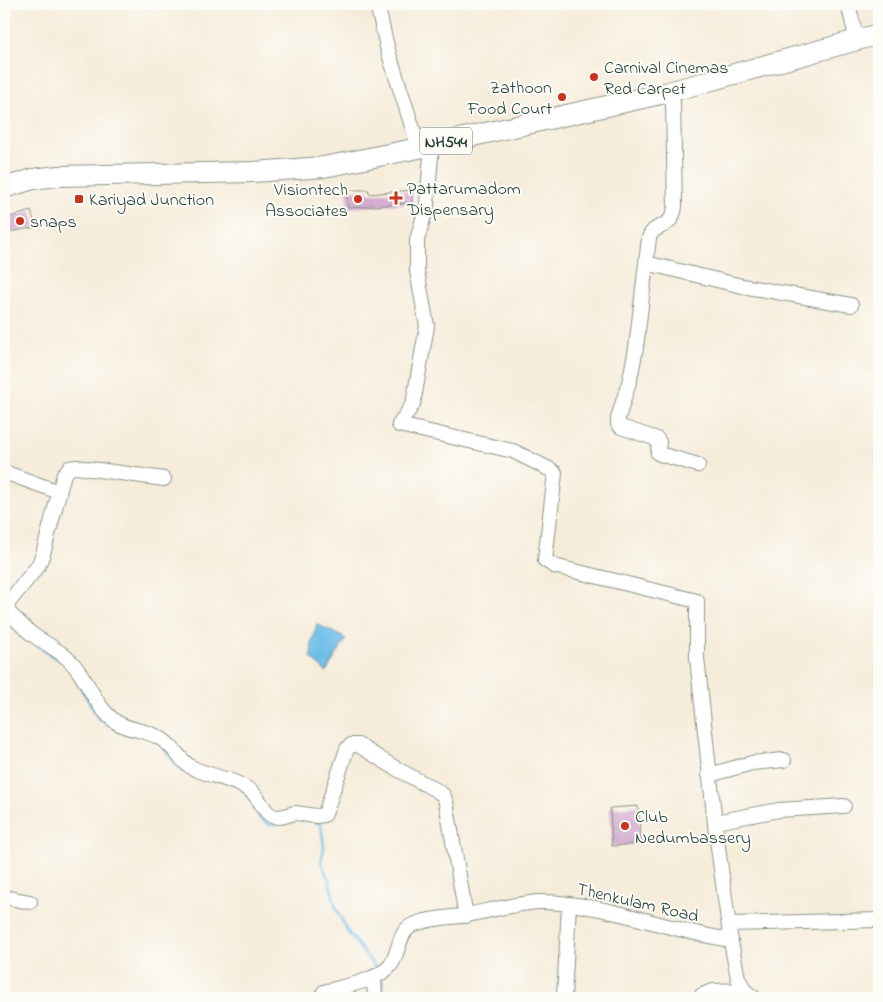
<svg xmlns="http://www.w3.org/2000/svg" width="883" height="1002" font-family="'Indie Flower',sans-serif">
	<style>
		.water { fill: #6dbde8; stroke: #467d8e }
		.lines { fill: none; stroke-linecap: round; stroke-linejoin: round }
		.stream { stroke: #6dbde8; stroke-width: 2.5 }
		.building { fill: #cfa4cc }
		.minor-casing { stroke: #8a9487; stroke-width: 16 }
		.highway-casing { stroke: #8a9487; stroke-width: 22 }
		.minor { stroke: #fff; stroke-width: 14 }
		.highway { stroke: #fff; stroke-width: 20 }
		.poi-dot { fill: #c8321e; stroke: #fdfcf7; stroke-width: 2 }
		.labels { text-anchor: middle; stroke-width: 4; stroke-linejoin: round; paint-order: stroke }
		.shield { fill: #fdfcf7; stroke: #62766e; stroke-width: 1 }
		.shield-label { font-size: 16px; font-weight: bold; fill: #1f3d34 }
		.poi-label { font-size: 18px; fill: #1f3d34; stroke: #fdfcf7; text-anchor: start }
		.street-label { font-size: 18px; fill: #1f3d34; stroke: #fdfcf7 }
	</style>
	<rect width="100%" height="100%" fill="#fdfcf7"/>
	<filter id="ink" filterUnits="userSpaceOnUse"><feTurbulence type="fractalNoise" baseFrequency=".02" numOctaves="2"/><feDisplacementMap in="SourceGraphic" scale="10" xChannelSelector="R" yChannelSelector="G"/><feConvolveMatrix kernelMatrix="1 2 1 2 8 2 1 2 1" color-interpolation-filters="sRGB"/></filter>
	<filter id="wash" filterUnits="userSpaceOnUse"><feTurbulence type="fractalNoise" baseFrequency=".0096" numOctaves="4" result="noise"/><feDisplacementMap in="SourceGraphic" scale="20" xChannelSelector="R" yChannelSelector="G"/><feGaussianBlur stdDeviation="1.12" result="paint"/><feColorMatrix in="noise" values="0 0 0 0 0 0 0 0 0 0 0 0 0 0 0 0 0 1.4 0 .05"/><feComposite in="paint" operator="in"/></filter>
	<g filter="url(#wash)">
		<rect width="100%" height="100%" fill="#f6ecda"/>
		<path class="water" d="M317 624 346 639 326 672 311 658 312 642Z"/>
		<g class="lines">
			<path class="stream" d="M38 646 50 655 58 659
				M72 673 99 719 119 731
				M166 751 181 770 191 774
				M247 796 254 805 259 818 270 825 280 823
				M315 822 321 824 324 848 321 862 329 880 336 908 347 931 378 971
				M381 978 383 982 382 998"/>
		</g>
		<g id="blocks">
			<path class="building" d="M347 190H369V194L412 190V203L348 208Z
				M31 211 36 227 4 233V219Z
				M638 806 641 844 612 846 610 808Z"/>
		</g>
	</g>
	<g filter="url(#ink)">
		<use href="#blocks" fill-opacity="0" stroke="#8a9487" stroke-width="1"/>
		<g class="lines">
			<g class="minor-casing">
				<path id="minor" d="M377 4 388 51 419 148
					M848 4 857 40
					M673 102 675 207C671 232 655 221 649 238L636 348 630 379 618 418V424L621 427 657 439 659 442 658 453 660 454 698 465
					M431 156 427 205 417 240V271L427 326 413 404 399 425 513 451 551 470 555 473 545 560 554 566 697 601V658L716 833 731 942 738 978 744 990 754 998
					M646 263 742 286 851 305
					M4 472 59 492
					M164 479 77 467 69 468 64 474 43 554 38 566 8 603V612C16 619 24 628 33 635 46 644 63 652 73 664 89 682 95 707 116 722 128 730 145 730 158 737 173 744 178 759 191 767 210 777 233 778 251 791 259 797 264 813 273 816 281 819 288 814 295 813 304 813 317 819 325 814L347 749 351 745H358L397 769 436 790 443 795 446 802 466 916
					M709 775 752 763 784 760
					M715 822 779 810 844 806
					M4 897 30 902
					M729 924 879 920
					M374 978 375 998
					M324 992C344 986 377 981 390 966 399 955 398 933 411 926 426 918 450 918 467 915 489 911 521 902 542 902 607 903 667 931 731 940
					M564 998 569 905
					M702 998V995L713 991 744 990"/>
			</g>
			<g class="highway-casing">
				<path id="highway" d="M4 188 33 179 58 176 253 172 324 167 419 148 665 93 879 34"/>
			</g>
			<use href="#minor" class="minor"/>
			<use href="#highway" class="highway"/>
		</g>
	</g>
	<g class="poi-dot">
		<circle cx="594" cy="77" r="5"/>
		<circle cx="562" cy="97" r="5"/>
		<path d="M393.5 190.5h5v5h5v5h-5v5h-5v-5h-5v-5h5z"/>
		<rect x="74" y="194" width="10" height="10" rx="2.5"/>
		<circle cx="358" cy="199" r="5"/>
		<circle cx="20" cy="221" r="5"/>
		<circle cx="625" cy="826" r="5"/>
	</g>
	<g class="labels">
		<rect class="shield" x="420" y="127.5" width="52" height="27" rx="4"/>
		<g class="shield-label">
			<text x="446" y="147">NH544</text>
		</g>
		<g class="poi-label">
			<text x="604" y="73">Carnival Cinemas<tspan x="604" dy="21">Red Carpet</tspan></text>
			<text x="552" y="93" text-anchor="end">Zathoon<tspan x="552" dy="21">Food Court</tspan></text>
			<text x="407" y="194">Pattarumadom<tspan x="407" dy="21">Dispensary</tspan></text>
			<text x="348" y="195" text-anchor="end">Visiontech<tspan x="348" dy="21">Associates</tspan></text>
			<text x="89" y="205">Kariyad Junction</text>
			<text x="30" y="227">snaps</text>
			<text x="635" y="822">Club<tspan x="635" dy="21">Nedumbassery</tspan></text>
		</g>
		<g class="street-label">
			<text transform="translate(638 902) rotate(13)" y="6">Thenkulam Road</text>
		</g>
	</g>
	<rect width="883" height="1002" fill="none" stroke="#fdfcf7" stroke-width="20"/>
</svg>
